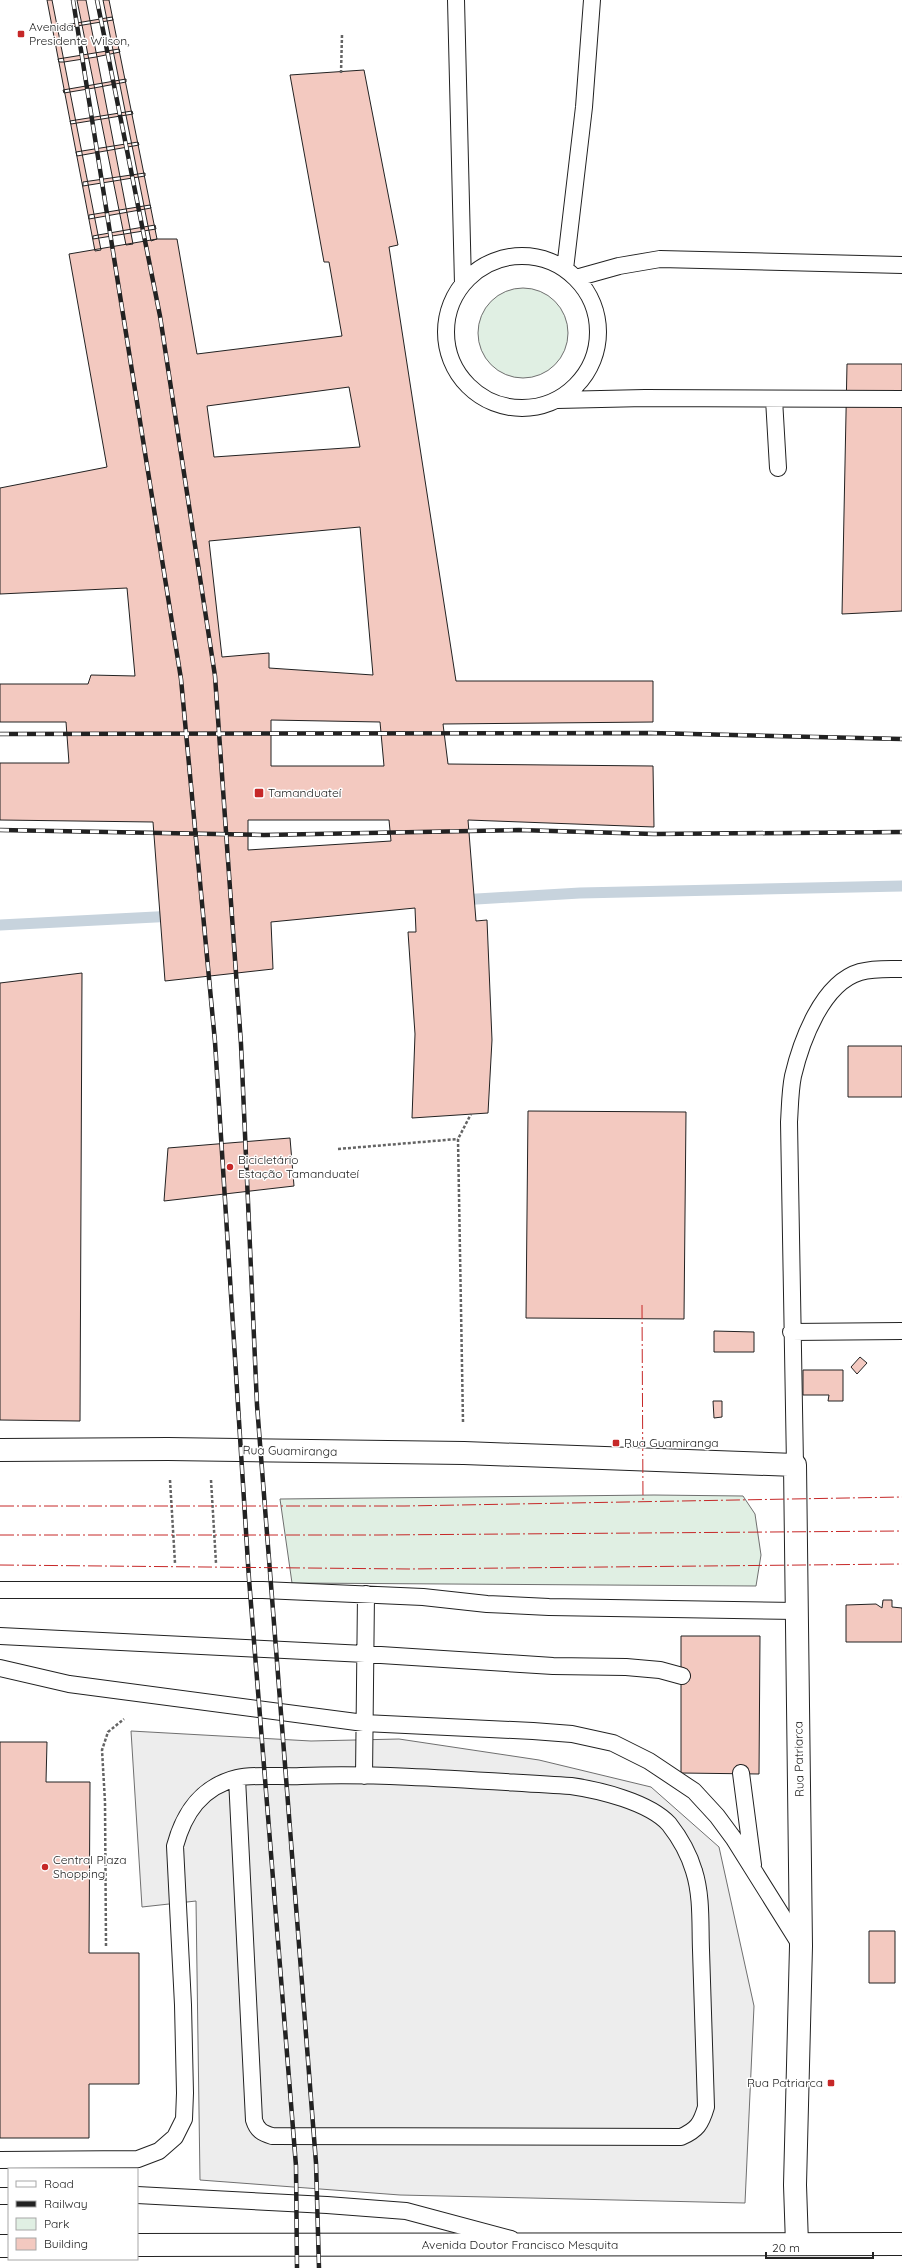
<svg xmlns="http://www.w3.org/2000/svg" width="902" height="2268" font-family="Quicksand,sans-serif">
	<style>
		.green { fill: #e0efe3; stroke: #6f6f6f }
		.parking { fill: #ededed; stroke: #6f6f6f }
		.lines { fill: none; stroke-linecap: round; stroke-linejoin: round }
		.stream { stroke: #c7d3dd; stroke-width: 11 }
		.building { fill: #f3c9c0; stroke: #222; fill-rule: evenodd }
		.lane-casing { stroke: #222; stroke-width: 18 }
		.secondary-casing { stroke: #222; stroke-width: 24 }
		.highway-casing { stroke: #222; stroke-width: 24 }
		.path { stroke: #646464; stroke-width: 2.5; stroke-dasharray: 3 2; stroke-linecap: butt }
		.lane { stroke: #fff; stroke-width: 16 }
		.secondary { stroke: #fff; stroke-width: 22 }
		.highway { stroke: #fff; stroke-width: 22 }
		.rail-casing { stroke: #222; stroke-width: 4.5 }
		.rail { stroke: #fff; stroke-width: 3; stroke-dasharray: 9; stroke-linecap: butt }
		.power { stroke: #c62828; stroke-width: 1; stroke-dasharray: 14 3 2 3; stroke-linecap: butt }
		.poi-dot { fill: #c62828; stroke: #fff; stroke-width: 1.5 }
		.labels { text-anchor: middle; stroke-width: 3; stroke-linejoin: round; paint-order: stroke }
		.poi-label { font-size: 12px; fill: #222; stroke: #fff; text-anchor: start }
		.street-label { font-size: 12px; fill: #222; stroke: #fff }
	</style>
	<rect width="100%" height="100%" fill="#fff"/>
	<path class="green" d="M478 333a45 45 0 1 1 90 0a45 45 0 1 1-90 0Z
		M654 1495 743 1496 755 1514 761 1555 756 1586 292 1583 280 1499Z"/>
	<path class="parking" d="M131 1731 311 1741 399 1739 539 1760 651 1787 719 1847 754 2006 745 2203 400 2195 200 2180 196 1901 142 1907Z"/>
	<g class="lines">
		<path class="stream" d="M460 900 580 893 902 886
			M0 925 175 916"/>
	</g>
	<path class="building" d="M47 0H52L101 250 95 251Z
		M77 0H86L133 244 126 245Z
		M103 0H109L157 239 151 241Z
		M112 17 113 20 53 30V27Z
		M119 49 120 52 96 57 64 62H59L58 59Z
		M364 70 398 245 389 247 456 681H653V722L443 724 448 764 653 766 654 827 468 820 476 921 487 920 492 1040 488 1113 412 1118 415 1034 408 932H416L415 908 271 922 273 969 165 981 153 822 0 820V763H69L66 722H0V684H88L91 675 135 676 127 588 0 594V488L107 467 69 254 157 239H177L197 354 342 336 329 262H324L290 75ZM349 387 360 447 214 457 207 406ZM360 527 373 675 269 668V653L222 657 209 541ZM271 720 380 722 384 766H271ZM248 820H389L391 841 248 850Z
		M126 79V82L94 88 64 93 63 90Z
		M132 111 133 114 71 124 70 121 76 120Z
		M138 142 139 145 77 156 76 152 82 151Z
		M145 173V176L83 186V182Z
		M150 205 151 208 89 219V215Z
		M155 225 156 229 93 239V236L98 235Z
		M847 364H902V611L842 614Z
		M82 973 80 1421 0 1420V983Z
		M848 1046H902V1097H848Z
		M528 1111 686 1112 684 1319 526 1318Z
		M290 1138 294 1186 164 1201 168 1148Z
		M714 1331 754 1332V1352H714Z
		M860 1357 867 1363 857 1374 851 1367Z
		M803 1370H843V1401H828L829 1395H803Z
		M713 1401H722V1417L714 1418Z
		M883 1600H892V1607L902 1608V1642H846V1605L876 1604 882 1608Z
		M681 1636H760L759 1774 681 1773Z
		M0 1742H47L46 1782H90L89 1953H139V2084H89V2138H0Z
		M869 1931H895V1983H869Z"/>
	<g class="lines">
		<g class="lane-casing">
			<path id="lane" d="M456 0 463 284
				M446 332a76 76 0 1 1 152 0a76 76 0 1 1-152 0Z
				M565 269 584 107 592 0
				M576 278 619 266 660 259 902 265
				M774 399 778 468
				M557 400 645 398 902 399
				M791 1332 902 1331
				M795 1465 789 1122C790 1107 790 1091 793 1076 801 1042 822 983 860 972 874 968 888 969 902 969
				M0 1590H263L423 1597 487 1604 549 1607 797 1611
				M0 1636 365 1654 553 1666 626 1667 660 1670 682 1676
				M0 1668 69 1684 364 1723 533 1731 572 1734 613 1743 649 1761 694 1791 717 1816 734 1839 801 1946
				M741 1773 753 1865
				M364 1776 366 1594
				M0 2160 138 2159 159 2151 175 2137 184 2119 185 2093 183 2005 175 1846C184 1813 201 1787 237 1778 253 1774 283 1777 301 1776 391 1773 481 1781 571 1786 599 1790 649 1802 669 1824 680 1838 689 1854 694 1871 702 1896 700 1925 701 1950 703 2002 704 2055 706 2107 701 2124 697 2130 681 2137L272 2136C262 2133 257 2130 254 2120L237 1778
				M137 2195 327 2205 406 2211 511 2239
				M0 2196H9"/>
		</g>
		<g class="secondary-casing">
			<path id="secondary" d="M0 1450 168 1449 464 1453 795 1465 801 1946 795 2185 797 2244"/>
		</g>
		<g class="highway-casing">
			<path id="highway" d="M137 2245 902 2244
				M0 2246H9"/>
		</g>
		<path class="path" d="M341 73 342 35
			M338 1149 458 1139
			M463 1422 458 1139 471 1114
			M170 1480 175 1563
			M211 1480 216 1563
			M106 1946 105 1802 102 1750 108 1732 124 1719"/>
		<use href="#lane" class="lane"/>
		<use href="#secondary" class="secondary"/>
		<use href="#highway" class="highway"/>
		<g class="rail-casing">
			<path id="rail" d="M73 0 181 679 215 1042 249 1579 296 2166 297 2268
				M97 0 160 316 215 676 241 1044 257 1405 316 2163 319 2268
				M0 734 651 733 902 739
				M0 830 264 835 519 830 654 834 902 832"/>
		</g>
		<use href="#rail" class="rail"/>
		<path class="power" d="M642 1305 643 1502
			M0 1506H405L902 1497
			M0 1535H379L902 1531
			M0 1565 409 1569 902 1564"/>
	</g>
	<g class="poi-dot">
		<rect x="17" y="30" width="8" height="8" rx="2"/>
		<rect x="254" y="788" width="10" height="10" rx="2"/>
		<circle cx="230" cy="1167" r="4"/>
		<rect x="612" y="1439" width="8" height="8" rx="2"/>
		<circle cx="45" cy="1867" r="4"/>
		<rect x="827" y="2079" width="8" height="8" rx="2"/>
	</g>
	<g class="labels">
		<g class="poi-label">
			<text x="29" y="31">Avenida<tspan x="29" dy="14">Presidente Wilson,</tspan></text>
			<text x="268" y="797">Tamanduateí</text>
			<text x="238" y="1164">Bicicletário<tspan x="238" dy="14">Estação Tamanduateí</tspan></text>
			<text x="624" y="1447">Rua Guamiranga</text>
			<text x="53" y="1864">Central Plaza<tspan x="53" dy="14">Shopping</tspan></text>
			<text x="823" y="2087" text-anchor="end">Rua Patriarca</text>
		</g>
		<g class="street-label">
			<text transform="translate(290 1451) rotate(1)" y="4">Rua Guamiranga</text>
			<text transform="translate(799 1759) rotate(-91)" y="4">Rua Patriarca</text>
			<text x="520" y="2249">Avenida Doutor Francisco Mesquita</text>
		</g>
	</g>
	<rect x="8" y="2168" width="130" height="92" fill="#ffffff" stroke="#a7a7a7"/>
	<rect x="16" y="2181" width="20" height="6" fill="#ffffff" stroke="#a7a7a7"/>
	<text x="44" y="2188" font-size="12" fill="#222222">Road</text>
	<rect x="16" y="2201" width="20" height="6" fill="#222222" stroke="#a7a7a7"/>
	<text x="44" y="2208" font-size="12" fill="#222222">Railway</text>
	<rect x="16" y="2218" width="20" height="12" fill="#e0efe3" stroke="#a7a7a7"/>
	<text x="44" y="2228" font-size="12" fill="#222222">Park</text>
	<rect x="16" y="2238" width="20" height="12" fill="#f3c9c0" stroke="#a7a7a7"/>
	<text x="44" y="2248" font-size="12" fill="#222222">Building</text>
	<path d="M766 2252v6h107v-6" fill="none" stroke="#222222" stroke-width="2"/>
	<text x="772" y="2252" font-size="12" fill="#222222" stroke="#ffffff" stroke-width="3" paint-order="stroke">20 m</text>
</svg>
